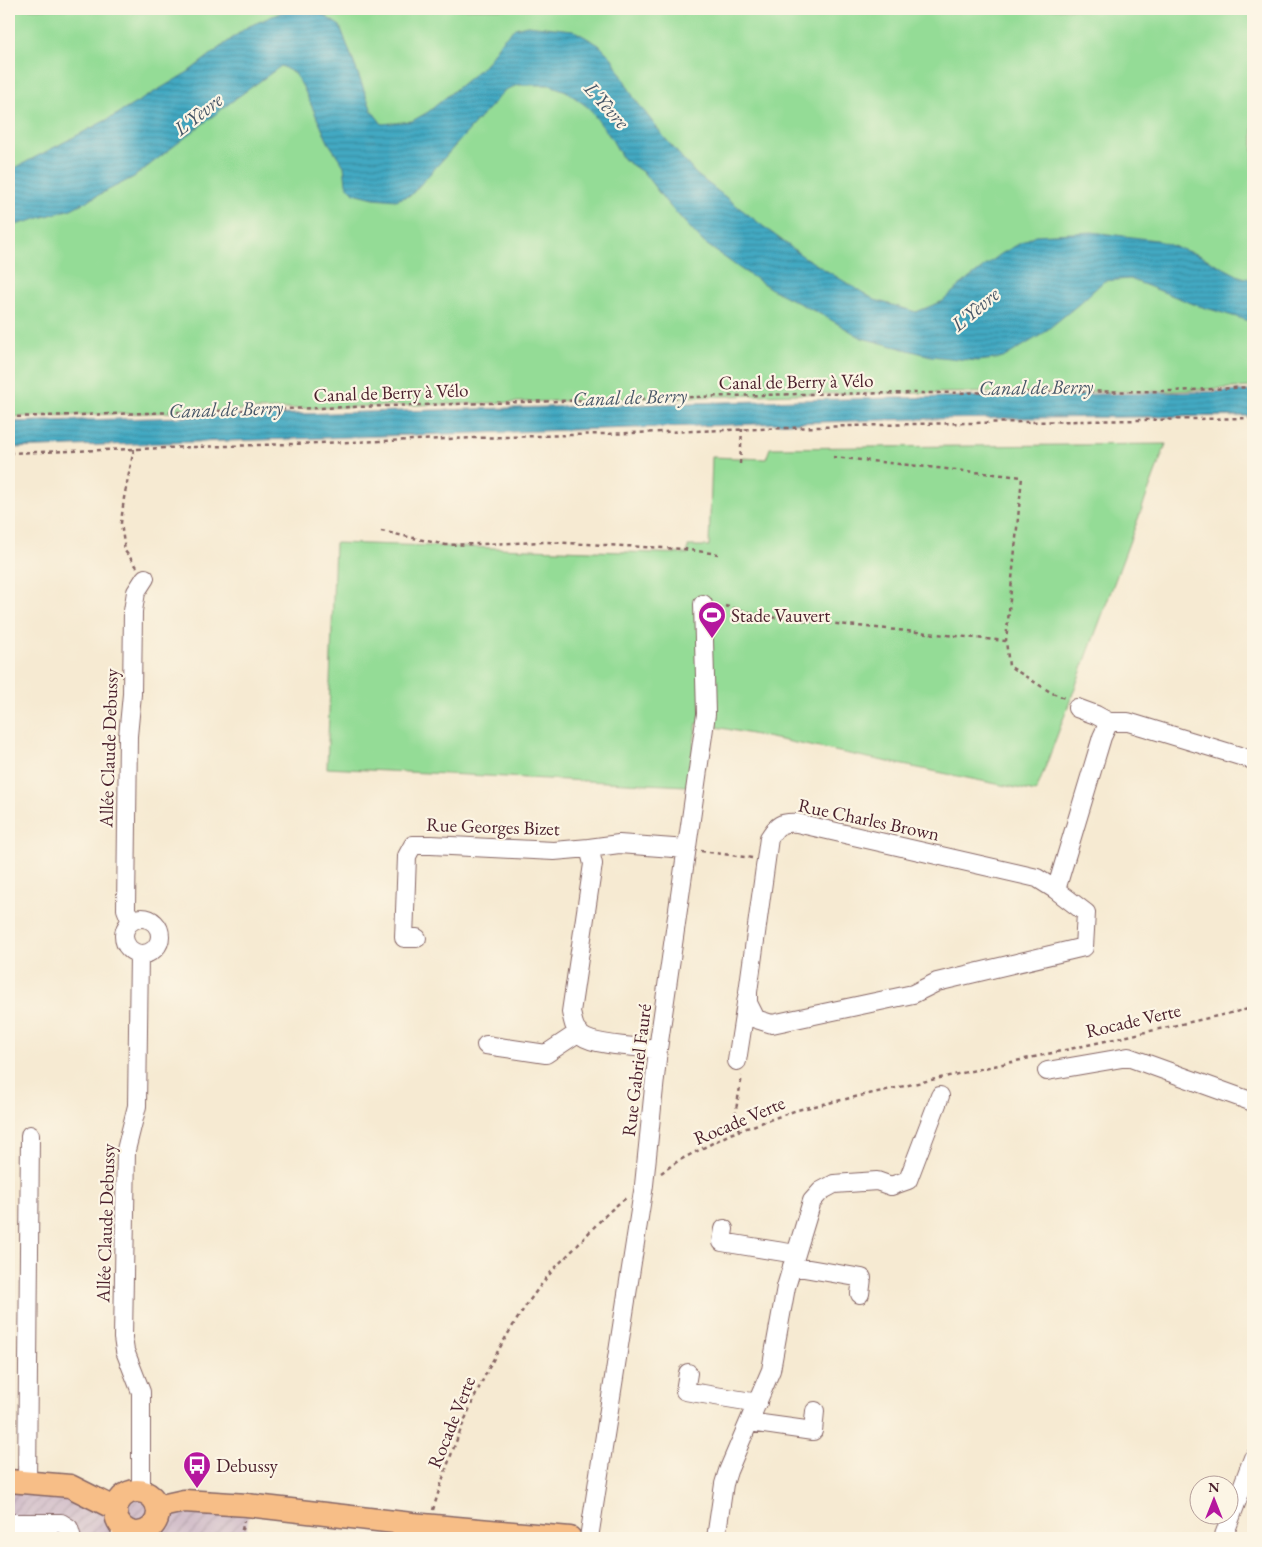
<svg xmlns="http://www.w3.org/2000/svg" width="1262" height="1547" font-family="'EB Garamond',serif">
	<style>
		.industrial { fill: url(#industrial-furrows) }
		.grass { fill: #94dc96; stroke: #6f7e60 }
		.water { fill: url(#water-rules); stroke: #466476 }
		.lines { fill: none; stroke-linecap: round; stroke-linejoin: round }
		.minor-casing { stroke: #866665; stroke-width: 20 }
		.major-casing { stroke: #866665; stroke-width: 25 }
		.path { stroke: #866665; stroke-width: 2.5; stroke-dasharray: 4 4; stroke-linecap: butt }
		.minor { stroke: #fff; stroke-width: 18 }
		.major { stroke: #f7be87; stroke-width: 22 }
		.labels { text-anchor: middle; stroke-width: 4.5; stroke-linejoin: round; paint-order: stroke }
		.street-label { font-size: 19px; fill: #4a1f2b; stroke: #fcf5e5 }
		.poi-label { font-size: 19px; fill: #4a1f2b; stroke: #fcf5e5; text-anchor: start }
		.water-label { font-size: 20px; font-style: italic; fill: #475667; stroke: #fcf5e5 }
	</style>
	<defs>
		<pattern id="industrial-furrows" width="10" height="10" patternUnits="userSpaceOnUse" patternTransform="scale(1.25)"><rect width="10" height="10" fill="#d1bdc9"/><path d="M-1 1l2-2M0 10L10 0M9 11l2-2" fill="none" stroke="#b5a2ad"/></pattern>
		<pattern id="water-rules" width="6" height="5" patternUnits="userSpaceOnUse" patternTransform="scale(1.25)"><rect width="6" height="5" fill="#42a9c2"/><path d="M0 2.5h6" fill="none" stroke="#39899e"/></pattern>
	</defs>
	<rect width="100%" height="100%" fill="#fcf5e5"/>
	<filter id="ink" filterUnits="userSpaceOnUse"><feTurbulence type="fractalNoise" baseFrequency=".02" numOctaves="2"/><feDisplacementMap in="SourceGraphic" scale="10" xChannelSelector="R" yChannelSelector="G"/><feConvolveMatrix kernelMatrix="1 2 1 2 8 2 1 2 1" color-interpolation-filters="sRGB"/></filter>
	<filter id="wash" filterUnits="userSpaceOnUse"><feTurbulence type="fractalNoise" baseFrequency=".0096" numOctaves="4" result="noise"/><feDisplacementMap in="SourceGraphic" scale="20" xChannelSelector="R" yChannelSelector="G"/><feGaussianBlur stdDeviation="1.12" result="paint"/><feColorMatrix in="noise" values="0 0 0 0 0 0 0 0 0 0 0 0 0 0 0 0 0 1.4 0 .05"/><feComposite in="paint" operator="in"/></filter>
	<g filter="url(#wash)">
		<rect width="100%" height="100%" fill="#f6ead2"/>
		<path class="industrial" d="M9 1481 197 1500 249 1515 245 1538H9Z"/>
		<path class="grass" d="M9 9H1253V387L1173 391 797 394 9 417Z
			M1166 444 1036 792 697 723 687 786 327 768 335 543 688 554V546H709L712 457 766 459 770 448Z"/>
		<path class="water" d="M316 10 340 26 372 111 382 124 412 121 428 112 486 64 502 40 515 28 527 25 573 30 599 45 612 58 634 98 664 137 696 174 768 230 804 257 875 300 916 312 943 301 959 286 1001 254 1035 235 1092 232 1156 240 1201 256 1239 276 1253 280V322L1196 305 1130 279 1104 281 1079 304 1041 335 1003 358 978 361 931 356 862 338 826 317 773 290 739 268 703 242 666 202 644 173 623 159 611 138 589 108 566 91 550 85H518L505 90 411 195 396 200 374 198 354 193 346 184 344 166 328 142 303 87 294 73 281 66 235 99 134 177 71 209 9 227V171L114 116 188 72 247 27 282 12Z
			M1253 391V416L912 419 9 448V422L798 400Z"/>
	</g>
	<g filter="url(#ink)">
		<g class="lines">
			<g class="minor-casing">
				<path id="minor" d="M1077 708 1096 715 1109 722H1128L1253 760
					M589 848 593 864 571 1012C573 1021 574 1030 582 1036 595 1046 641 1047 658 1049
					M1056 890 1037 878 797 823C781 822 777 825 769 838L748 992V1003L756 1019 772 1024 913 994 937 982 1084 947 1086 913 1056 890 1102 737 1109 722
					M124 936a18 18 0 1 1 36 0a18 18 0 1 1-36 0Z
					M131 922 126 909 128 736 132 694 133 611 136 592 145 578
					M417 938H404L407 856 413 845H431L554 851 589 848 619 844 687 849
					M139 954 137 1106 126 1150 123 1338 125 1351 141 1392V1492
					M486 1045 546 1054 579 1032
					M737 1061 747 997
					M1047 1071 1128 1057 1253 1102
					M724 1229 722 1242 796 1254
					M792 1266 862 1278 860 1294
					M688 1373 685 1391 758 1403
					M749 1422 813 1431 815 1411
					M27 1483 30 1135
					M9 1523H61L69 1528 72 1538
					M119 1538 124 1529
					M589 1538 644 1185 658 1049 706 714 703 604
					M716 1538 724 1484 728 1471 771 1370 786 1287 812 1201 821 1191 834 1184 877 1181 891 1186 908 1180 940 1096
					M1223 1538 1253 1458"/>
			</g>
			<g class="major-casing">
				<path id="major" d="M9 1481 70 1486 116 1509
					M116 1512a21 21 0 1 1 42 0a21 21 0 1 1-42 0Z
					M157 1507 184 1501 247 1505 412 1524 570 1538"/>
			</g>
			<path class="path" d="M9 417 798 394 1173 391 1253 387
				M134 449 124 498 121 523 125 551 137 567
				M9 453 913 424 1253 418
				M833 457 1022 477 1006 641
				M740 464 742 429
				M381 531 446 545 547 542 683 549 718 554
				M725 606 768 617 1006 641 1009 666 1052 693 1067 699
				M701 851 752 858
				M739 1131 735 1115 742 1076
				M661 1173 678 1161 730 1134 797 1110 1253 1008
				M433 1510C458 1426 493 1345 548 1276 557 1265 567 1256 577 1246 592 1229 608 1211 626 1198
				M240 1538 244 1521"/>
			<use href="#minor" class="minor"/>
			<use href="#major" class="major"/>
		</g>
	</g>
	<defs>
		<g id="stadium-pin" transform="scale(1.4375)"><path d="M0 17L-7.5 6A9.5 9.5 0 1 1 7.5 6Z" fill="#b5179e" stroke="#fcf5e5"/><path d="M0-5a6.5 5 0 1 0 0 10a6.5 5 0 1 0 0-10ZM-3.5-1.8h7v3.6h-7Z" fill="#fff"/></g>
		<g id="bus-pin" transform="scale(1.4375)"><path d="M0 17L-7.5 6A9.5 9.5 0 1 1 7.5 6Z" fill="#b5179e" stroke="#fcf5e5"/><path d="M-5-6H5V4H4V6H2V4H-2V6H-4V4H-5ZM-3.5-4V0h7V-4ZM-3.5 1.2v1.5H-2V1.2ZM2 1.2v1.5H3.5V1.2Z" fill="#fff"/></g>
	</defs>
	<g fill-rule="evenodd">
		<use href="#stadium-pin" x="712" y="615"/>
		<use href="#bus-pin" x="197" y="1465"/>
	</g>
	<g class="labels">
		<g class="street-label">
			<text transform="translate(796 381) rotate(-1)" y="7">Canal de Berry à Vélo</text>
			<text transform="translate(391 392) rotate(-2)" y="7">Canal de Berry à Vélo</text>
			<text transform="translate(108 748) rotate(-88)" y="7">Allée Claude Debussy</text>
			<text transform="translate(869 819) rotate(12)" y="7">Rue Charles Brown</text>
			<text transform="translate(493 826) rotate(2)" y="7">Rue Georges Bizet</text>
			<text transform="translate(1133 1020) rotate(-13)" y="7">Rocade Verte</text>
			<text transform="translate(636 1070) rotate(-83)" y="7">Rue Gabriel Fauré</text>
			<text transform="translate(739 1120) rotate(-23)" y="7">Rocade Verte</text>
			<text transform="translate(105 1223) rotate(-88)" y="7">Allée Claude Debussy</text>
			<text transform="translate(451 1422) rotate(-68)" y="7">Rocade Verte</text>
		</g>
		<g class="poi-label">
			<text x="731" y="622">Stade Vauvert</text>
			<text x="216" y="1472">Debussy</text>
		</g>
		<g class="water-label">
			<text transform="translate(607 105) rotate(48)" y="7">L'Yèvre</text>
			<text transform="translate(198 114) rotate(-38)" y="7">L'Yèvre</text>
			<text transform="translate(975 309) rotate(-40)" y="7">L'Yèvre</text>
			<text transform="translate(1036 387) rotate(-1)" y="7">Canal de Berry</text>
			<text transform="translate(630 397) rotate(-2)" y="7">Canal de Berry</text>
			<text transform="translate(226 409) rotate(-2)" y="7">Canal de Berry</text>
		</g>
	</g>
	<rect width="1262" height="1547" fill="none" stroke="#fcf5e5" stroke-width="30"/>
	<g transform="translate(1214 1500)"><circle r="24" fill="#fcf5e5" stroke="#b59f9b"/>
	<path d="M0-4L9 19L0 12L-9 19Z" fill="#b5179e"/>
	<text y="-8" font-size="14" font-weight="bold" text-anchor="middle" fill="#4a1f2b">N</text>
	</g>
</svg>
